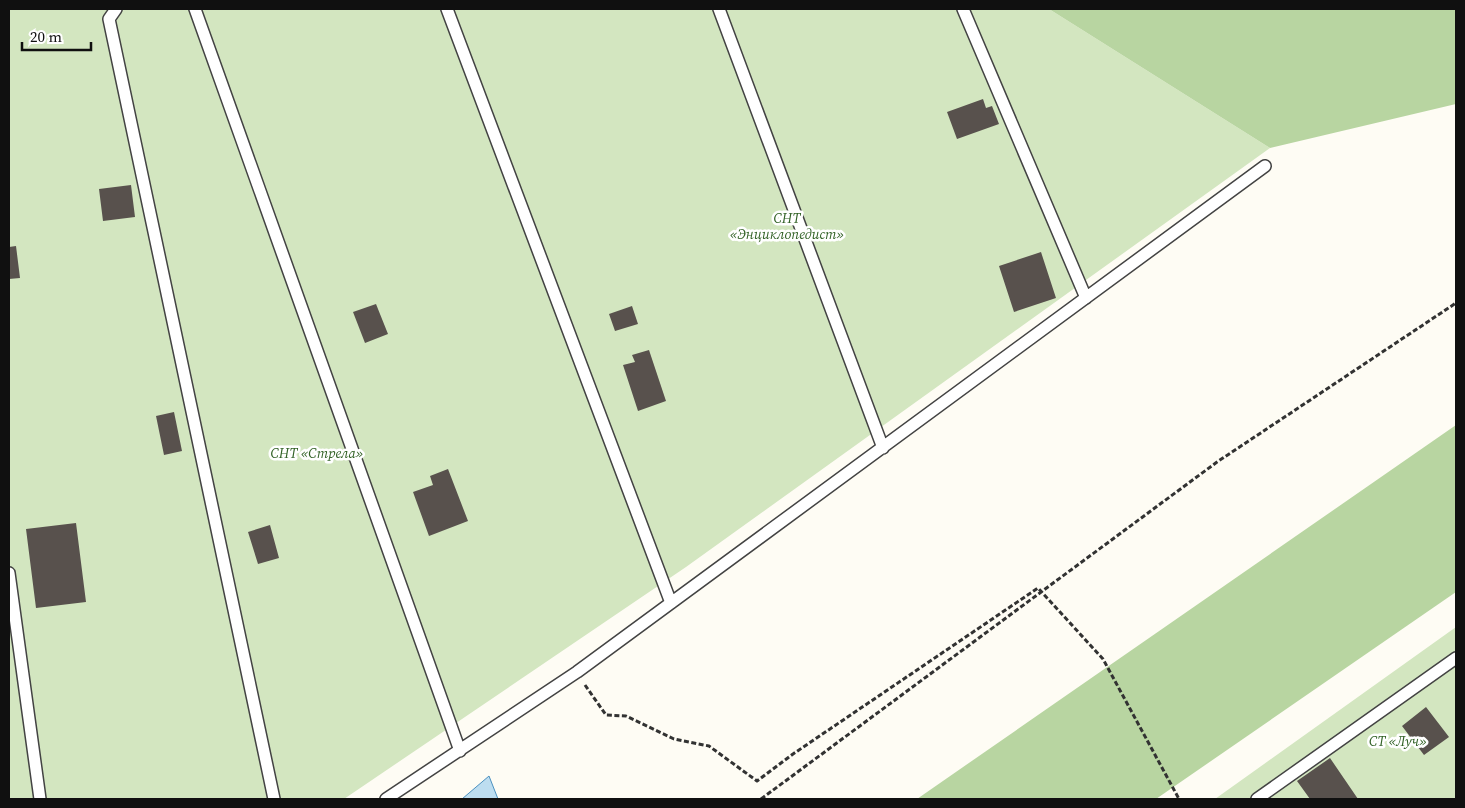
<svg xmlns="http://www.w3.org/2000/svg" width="1465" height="808" font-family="'Source Serif 4',serif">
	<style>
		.green { fill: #d3e6c0 }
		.forest { fill: #b8d5a1 }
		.water { fill: #bdddf0; stroke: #4c91c0 }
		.building { fill: #58514d }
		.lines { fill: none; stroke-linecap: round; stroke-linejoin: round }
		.service-casing { stroke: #434343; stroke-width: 14 }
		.path { stroke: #323232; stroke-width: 3; stroke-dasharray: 5 2.5; stroke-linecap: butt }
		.service { stroke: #fff; stroke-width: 11 }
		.labels { text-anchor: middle; stroke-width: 5; stroke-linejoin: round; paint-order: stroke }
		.park-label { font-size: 14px; font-style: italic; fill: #326226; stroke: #fff }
	</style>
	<rect width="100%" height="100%" fill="#fefcf4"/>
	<path class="green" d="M9 9H1049L1270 148 686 567 344 799H9Z
		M1456 627V799H1215Z"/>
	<path class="forest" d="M1049 9H1456V104L1270 148Z
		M1456 425V592L1156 799H917Z"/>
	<path class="water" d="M489 776 498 799H462Z"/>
	<path class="building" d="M983 99 986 108 992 106 999 124 957 139 947 112Z
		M131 185 135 217 103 221 99 189Z
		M16 246 20 278 9 279V247Z
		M1041 252 1056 298 1014 312 999 266Z
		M376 304 388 334 365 343 353 312Z
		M632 306 638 324 615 331 609 314Z
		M649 350 666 401 638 411 623 365 635 362 632 355Z
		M174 412 182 451 164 455 156 416Z
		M448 469 468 521 429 536 413 492 433 485 430 476Z
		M76 523 86 602 36 608 26 529Z
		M270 525 279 558 258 564 248 532Z
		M1426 707 1449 737 1424 755 1402 726Z
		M1330 758 1358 799H1310L1297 781Z"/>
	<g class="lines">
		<g class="service-casing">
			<path id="service" d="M116 9 109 19 274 799
				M195 9 460 751
				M447 9 671 603
				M719 9 883 448
				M963 9 1086 298
				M9 573 40 799
				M386 799 577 672 1265 166
				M1257 799 1456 658"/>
		</g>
		<path class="path" d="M585 685 606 715 626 716 674 739 709 746 757 781 793 754 1038 588 1103 659 1179 799
			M761 799 1217 462 1456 303"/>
		<use href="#service" class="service"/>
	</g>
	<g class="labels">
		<g class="park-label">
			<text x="787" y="223">СНТ<tspan x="787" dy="16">«Энциклопедист»</tspan></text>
			<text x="317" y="458">СНТ «Стрела»</text>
			<text x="1398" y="746">СТ «Луч»</text>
		</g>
	</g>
	<rect width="1465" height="808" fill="none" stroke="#101010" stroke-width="20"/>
	<path d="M22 42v8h69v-8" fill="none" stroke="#101010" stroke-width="2.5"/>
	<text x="30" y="42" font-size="15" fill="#101010" stroke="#ffffff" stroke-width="4" paint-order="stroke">20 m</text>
</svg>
